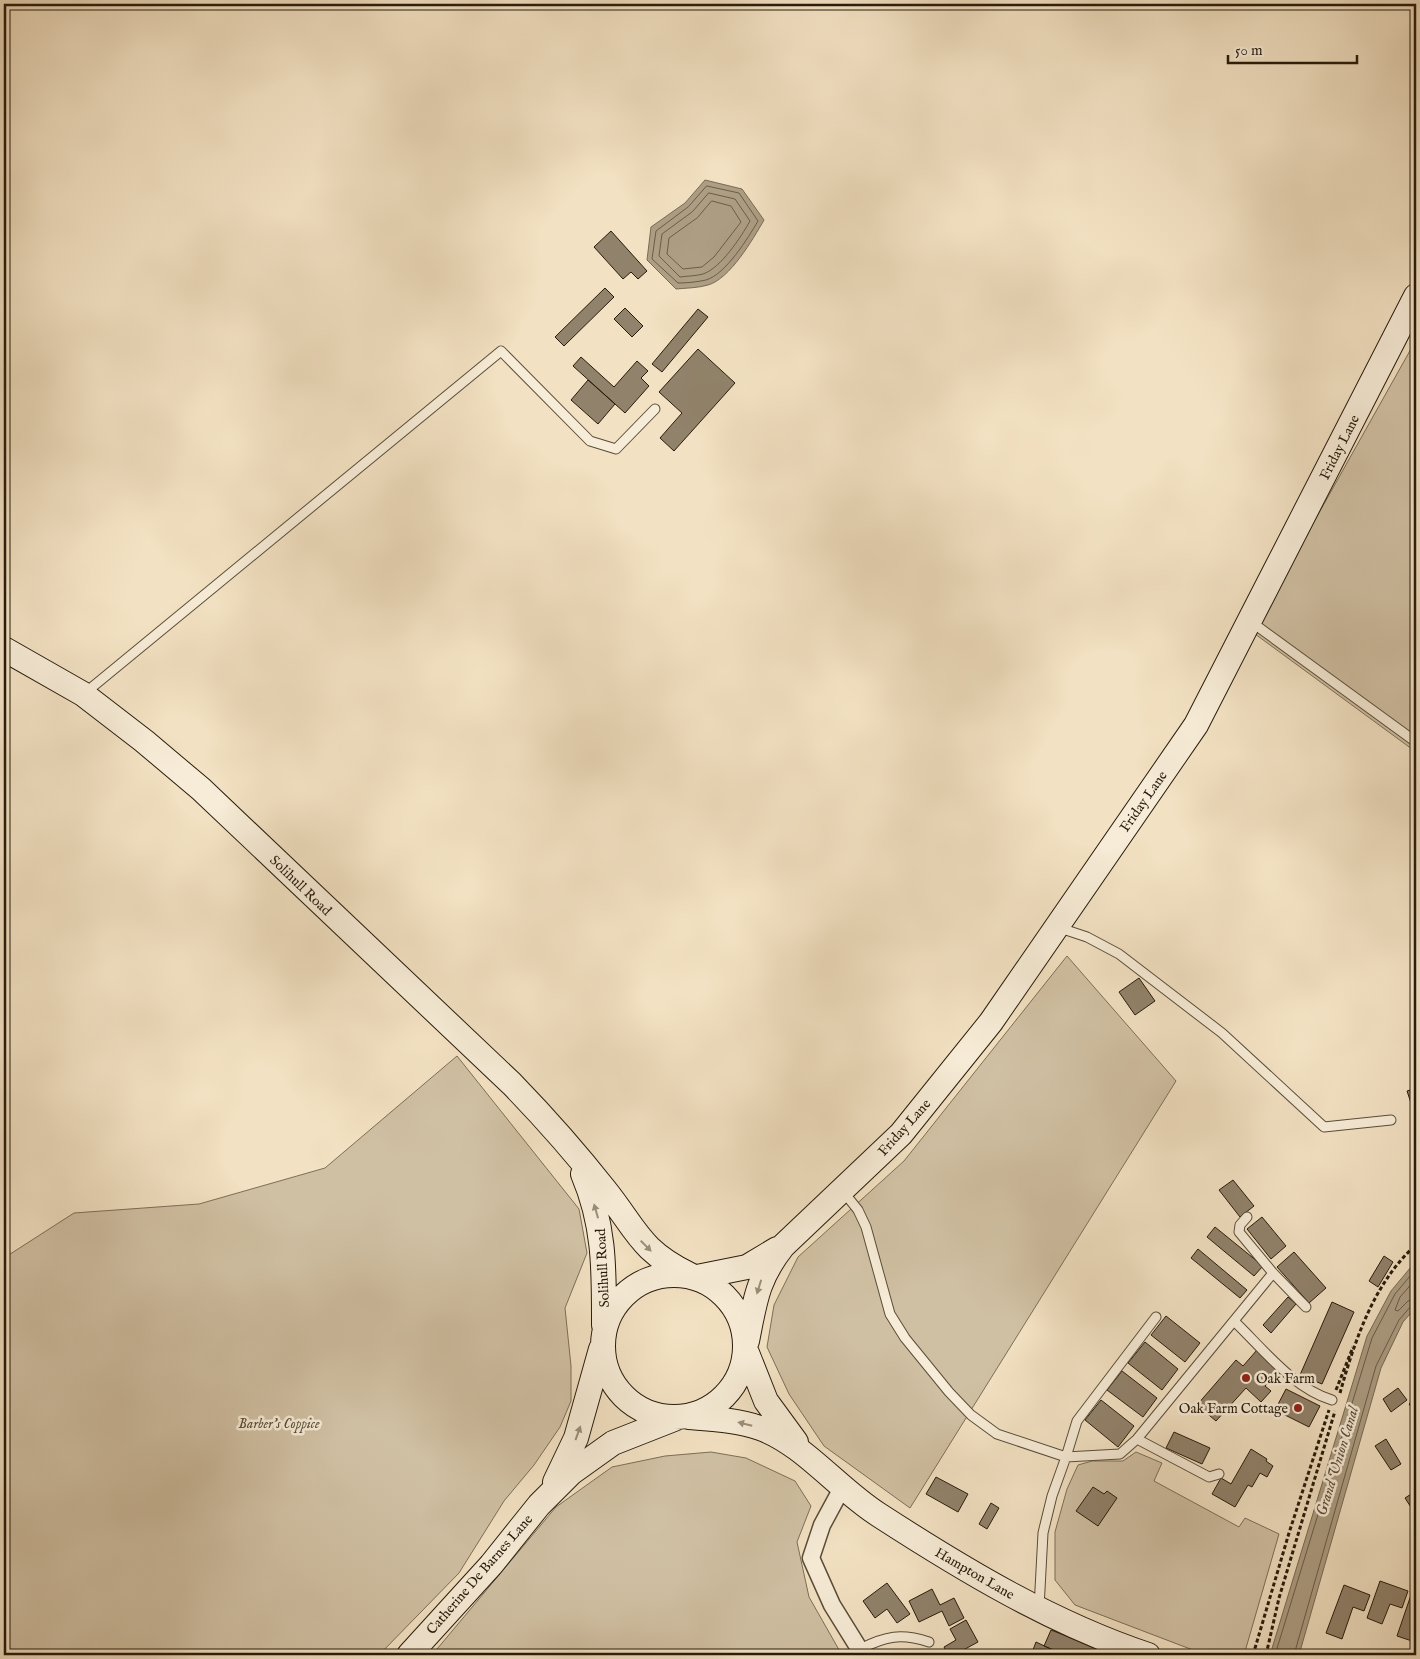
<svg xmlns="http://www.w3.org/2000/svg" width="1420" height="1659" font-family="'IM FELL English',serif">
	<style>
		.green { fill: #d0c0a3; stroke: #7c6e58 }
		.water { fill: #ad9e84; stroke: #786a54 }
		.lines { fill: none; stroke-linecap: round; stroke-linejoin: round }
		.shore { stroke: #6a5d48; stroke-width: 1 }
		.building { fill: #91826b; stroke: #281c0d }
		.lane-casing { stroke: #5a4d3a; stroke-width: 11 }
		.street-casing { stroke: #5a4d3a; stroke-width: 19 }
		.secondary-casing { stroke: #281c0d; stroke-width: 26 }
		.path { stroke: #281c0d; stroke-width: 3; stroke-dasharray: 4 2.5; stroke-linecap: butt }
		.lane { stroke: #f7ecd7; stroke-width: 9 }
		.street { stroke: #f7ecd7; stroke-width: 16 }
		.secondary { stroke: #f7ecd7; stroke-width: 24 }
		.oneway { fill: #9a8e7c }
		.poi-dot { fill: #8f2418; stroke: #f7ecd7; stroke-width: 2 }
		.labels { text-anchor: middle; stroke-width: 5; stroke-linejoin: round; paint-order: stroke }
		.street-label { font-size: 14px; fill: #281c0d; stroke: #f7ecd7 }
		.poi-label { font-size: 14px; fill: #281c0d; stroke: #f7ecd7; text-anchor: start }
		.park-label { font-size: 14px; font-style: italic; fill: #5a4d3a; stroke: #f7ecd7 }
		.water-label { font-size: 15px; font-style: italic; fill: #5d503d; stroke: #f7ecd7 }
	</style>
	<rect width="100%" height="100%" fill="#f2e1c2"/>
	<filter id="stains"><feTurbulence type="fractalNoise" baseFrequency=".004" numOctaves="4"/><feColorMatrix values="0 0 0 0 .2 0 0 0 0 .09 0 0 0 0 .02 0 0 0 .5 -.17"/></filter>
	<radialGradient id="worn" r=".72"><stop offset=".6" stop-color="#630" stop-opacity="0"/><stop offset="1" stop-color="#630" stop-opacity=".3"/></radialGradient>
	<path class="green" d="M1416 340V752L1255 634 1297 552Z
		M1067 956 1176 1081 910 1508 824 1446 789 1394 767 1347 774 1305 798 1257 904 1161Z
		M457 1056 579 1209 587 1253 565 1308 571 1366V1401L560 1427 534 1465 504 1501 459 1573 379 1655H4V1258L74 1213 199 1204 325 1168Z
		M711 1452 746 1458 795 1481 811 1506 797 1542 809 1597 842 1655H432L556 1507 612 1467 665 1456Z
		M1136 1452 1162 1463 1154 1481 1239 1527 1245 1518 1279 1534 1244 1655H1206L1075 1605 1055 1580V1532L1067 1489 1078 1465 1092 1461H1123Z"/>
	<path class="water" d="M705 180 742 189 764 220C753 239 730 279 708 285 698 288 686 288 676 289L647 260 651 227 685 203Z
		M1416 1261V1307L1403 1322 1381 1368 1299 1655H1270L1367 1336 1391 1291Z"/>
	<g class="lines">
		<path class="shore" d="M707 186 739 193 758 221C748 238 726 274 706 280 697 282 687 283 678 283L652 259 656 231 688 207Z
			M709 193 735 199 750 221C741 237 721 268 703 274 696 276 687 276 680 277L659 256 662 234 692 212Z
			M712 201 731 206 741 222 714 257 702 267 683 269 667 254 669 238 697 218Z
			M1416 1279 1400 1297 1395 1310 1398 1311 1408 1301 1416 1298
			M1275 1655 1372 1338 1395 1294 1416 1269
			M1294 1655 1376 1366 1399 1320 1411 1306 1416 1305"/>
	</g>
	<path class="building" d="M611 231 647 271 638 279 631 272 623 279 594 247Z
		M605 288 614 297 564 346 555 337Z
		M625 308 643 326 632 337 614 319Z
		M698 309 708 317 662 372 652 364Z
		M698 349 735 383 674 451 660 438 682 413 659 392Z
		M581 357 614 387 637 361 648 371 641 378 649 386 625 413 573 366Z
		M588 380 615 404 598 424 571 400Z
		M1139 978 1155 1001 1135 1015 1119 992Z
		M1416 1088V1118L1407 1091Z
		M1233 1180 1254 1206 1240 1217 1219 1190Z
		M1262 1217 1286 1246 1271 1259 1247 1229Z
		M1215 1227 1263 1266 1254 1276 1207 1237Z
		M1198 1249 1247 1290 1240 1298 1191 1258Z
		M1294 1252 1326 1288 1309 1303 1277 1267Z
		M1384 1256 1393 1262 1378 1287 1369 1281Z
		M1288 1297 1296 1304 1271 1333 1263 1325Z
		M1332 1302 1354 1312 1322 1384 1300 1375Z
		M1166 1316 1200 1343 1185 1362 1151 1335Z
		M1145 1342 1178 1369 1162 1390 1128 1363Z
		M1257 1350 1279 1370 1265 1386 1271 1391 1261 1402 1246 1388 1216 1421 1197 1405 1236 1360 1243 1366Z
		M1122 1371 1157 1398 1143 1417 1107 1390Z
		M1398 1388 1407 1400 1391 1412 1383 1399Z
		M1286 1389 1320 1406 1309 1427 1275 1410Z
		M1416 1399V1413L1409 1404Z
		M1101 1400 1134 1426 1118 1447 1085 1420Z
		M1174 1432 1210 1448 1202 1464 1166 1448Z
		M1386 1439 1401 1464 1391 1470 1375 1446Z
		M1251 1449 1267 1459 1266 1461 1273 1466 1267 1477 1260 1473 1252 1487 1248 1485 1235 1507 1212 1494 1221 1478 1231 1484Z
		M936 1477 968 1494 958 1512 926 1494Z
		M1093 1487 1104 1494 1107 1491 1117 1498 1098 1526 1076 1511Z
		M1416 1491V1515L1405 1498Z
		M991 1503 999 1508 987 1529 979 1524Z
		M1380 1581 1408 1591 1402 1608 1390 1604 1382 1624 1367 1618Z
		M887 1583 910 1614 897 1623 887 1609 875 1618 863 1601Z
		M1344 1585 1370 1595 1364 1611 1353 1607 1342 1639 1326 1633Z
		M932 1589 940 1605 954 1598 964 1618 949 1626 942 1611 919 1622 909 1601Z
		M1413 1589 1416 1590 1415 1642 1397 1636Z
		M966 1620 978 1642 954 1655H948L944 1647 956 1640 950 1629Z
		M1051 1630 1105 1651 1101 1655H1066L1044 1646Z
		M1036 1642 1057 1652 1055 1655H1031Z
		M914 1651 915 1655H903L902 1654Z"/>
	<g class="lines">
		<g class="lane-casing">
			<path id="lane" d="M1250 621 1416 742
				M85 693 501 351 590 441 616 449 655 409
				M1057 927 1087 937 1119 954 1222 1033 1324 1127 1391 1120
				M842 1190 858 1210 866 1227 890 1314 905 1338 949 1392 971 1415 997 1434 1066 1457 1077 1421 1156 1317
				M1247 1217 1240 1225 1239 1232 1273 1273 1306 1307
				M1234 1321C1263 1349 1293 1388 1332 1400
				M1137 1439 1209 1477 1219 1474
				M1039 1608 1043 1533 1052 1496 1066 1457 1120 1454 1137 1439 1273 1273
				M860 1649C886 1636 901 1633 929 1642"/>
		</g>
		<g class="street-casing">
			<path id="street" d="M842 1488 822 1525 811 1558 832 1605 863 1655"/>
		</g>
		<g class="secondary-casing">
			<path id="secondary" d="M4 649 83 694 144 741 201 789 512 1084C545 1118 576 1153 605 1190 637 1230 639 1250 690 1275
				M583 1174C605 1226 604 1270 604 1325
				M603 1346a71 71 0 1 1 142 0a71 71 0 1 1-142 0Z
				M697 1277 747 1267 777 1249
				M747 1341C755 1301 757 1279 783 1246L901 1134 991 1022 1196 725 1416 296
				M747 1353 766 1401 796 1442
				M689 1417C713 1419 737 1420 760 1428 803 1443 839 1490 879 1515 964 1570 1052 1623 1148 1655
				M555 1482 576 1438 601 1349
				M409 1655 491 1565 539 1505 571 1473 613 1443 674 1419"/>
		</g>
		<path class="path" d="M1336 1390 1353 1347
			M1340 1393C1355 1340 1374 1282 1416 1245
			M1253 1655 1289 1533 1329 1410
			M1266 1655 1279 1598 1335 1411"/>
		<use href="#lane" class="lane"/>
		<use href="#street" class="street"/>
		<use href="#secondary" class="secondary"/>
	</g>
	<defs><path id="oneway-solid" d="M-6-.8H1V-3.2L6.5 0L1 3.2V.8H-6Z" transform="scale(1.25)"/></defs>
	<g class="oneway">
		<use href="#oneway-solid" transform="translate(596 1211) rotate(-106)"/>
		<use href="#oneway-solid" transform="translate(646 1246) rotate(45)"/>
		<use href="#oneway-solid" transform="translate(759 1287) rotate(107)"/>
		<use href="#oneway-solid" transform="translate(745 1424) rotate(-166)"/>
		<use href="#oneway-solid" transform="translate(578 1433) rotate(-70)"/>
	</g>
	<g class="poi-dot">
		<circle cx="1246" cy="1378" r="5"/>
		<circle cx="1298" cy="1408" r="5"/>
	</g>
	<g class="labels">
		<g class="street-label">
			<text transform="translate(1339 447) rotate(-63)" y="5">Friday Lane</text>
			<text transform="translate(1143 801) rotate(-55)" y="5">Friday Lane</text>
			<text transform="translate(301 885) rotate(44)" y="5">Solihull Road</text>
			<text transform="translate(904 1127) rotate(-48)" y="5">Friday Lane</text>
			<text transform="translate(602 1268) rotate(-93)" y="5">Solihull Road</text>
			<text transform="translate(975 1573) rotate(30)" y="5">Hampton Lane</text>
			<text transform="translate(479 1574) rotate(-49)" y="5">Catherine De Barnes Lane</text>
		</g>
		<g class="poi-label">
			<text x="1256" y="1383">Oak Farm</text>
			<text x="1288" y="1413" text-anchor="end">Oak Farm Cottage</text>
		</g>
		<g class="park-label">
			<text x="279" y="1428">Barber's Coppice</text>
		</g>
		<g class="water-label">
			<text transform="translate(1337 1461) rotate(-73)" y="5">Grand Union Canal</text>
		</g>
	</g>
	<rect width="1420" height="1659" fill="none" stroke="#f2e1c2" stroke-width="20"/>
	<rect x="5" y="5" width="1410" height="1649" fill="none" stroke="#281c0d" stroke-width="2.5"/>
	<rect x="10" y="10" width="1400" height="1639" fill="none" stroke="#281c0d"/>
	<path d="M1228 55v8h129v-8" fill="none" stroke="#281c0d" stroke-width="2.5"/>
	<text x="1235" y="55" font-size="15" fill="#281c0d" stroke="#f7ecd7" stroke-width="4" paint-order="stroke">50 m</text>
	<rect width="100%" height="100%" filter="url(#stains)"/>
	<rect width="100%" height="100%" fill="url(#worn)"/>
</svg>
